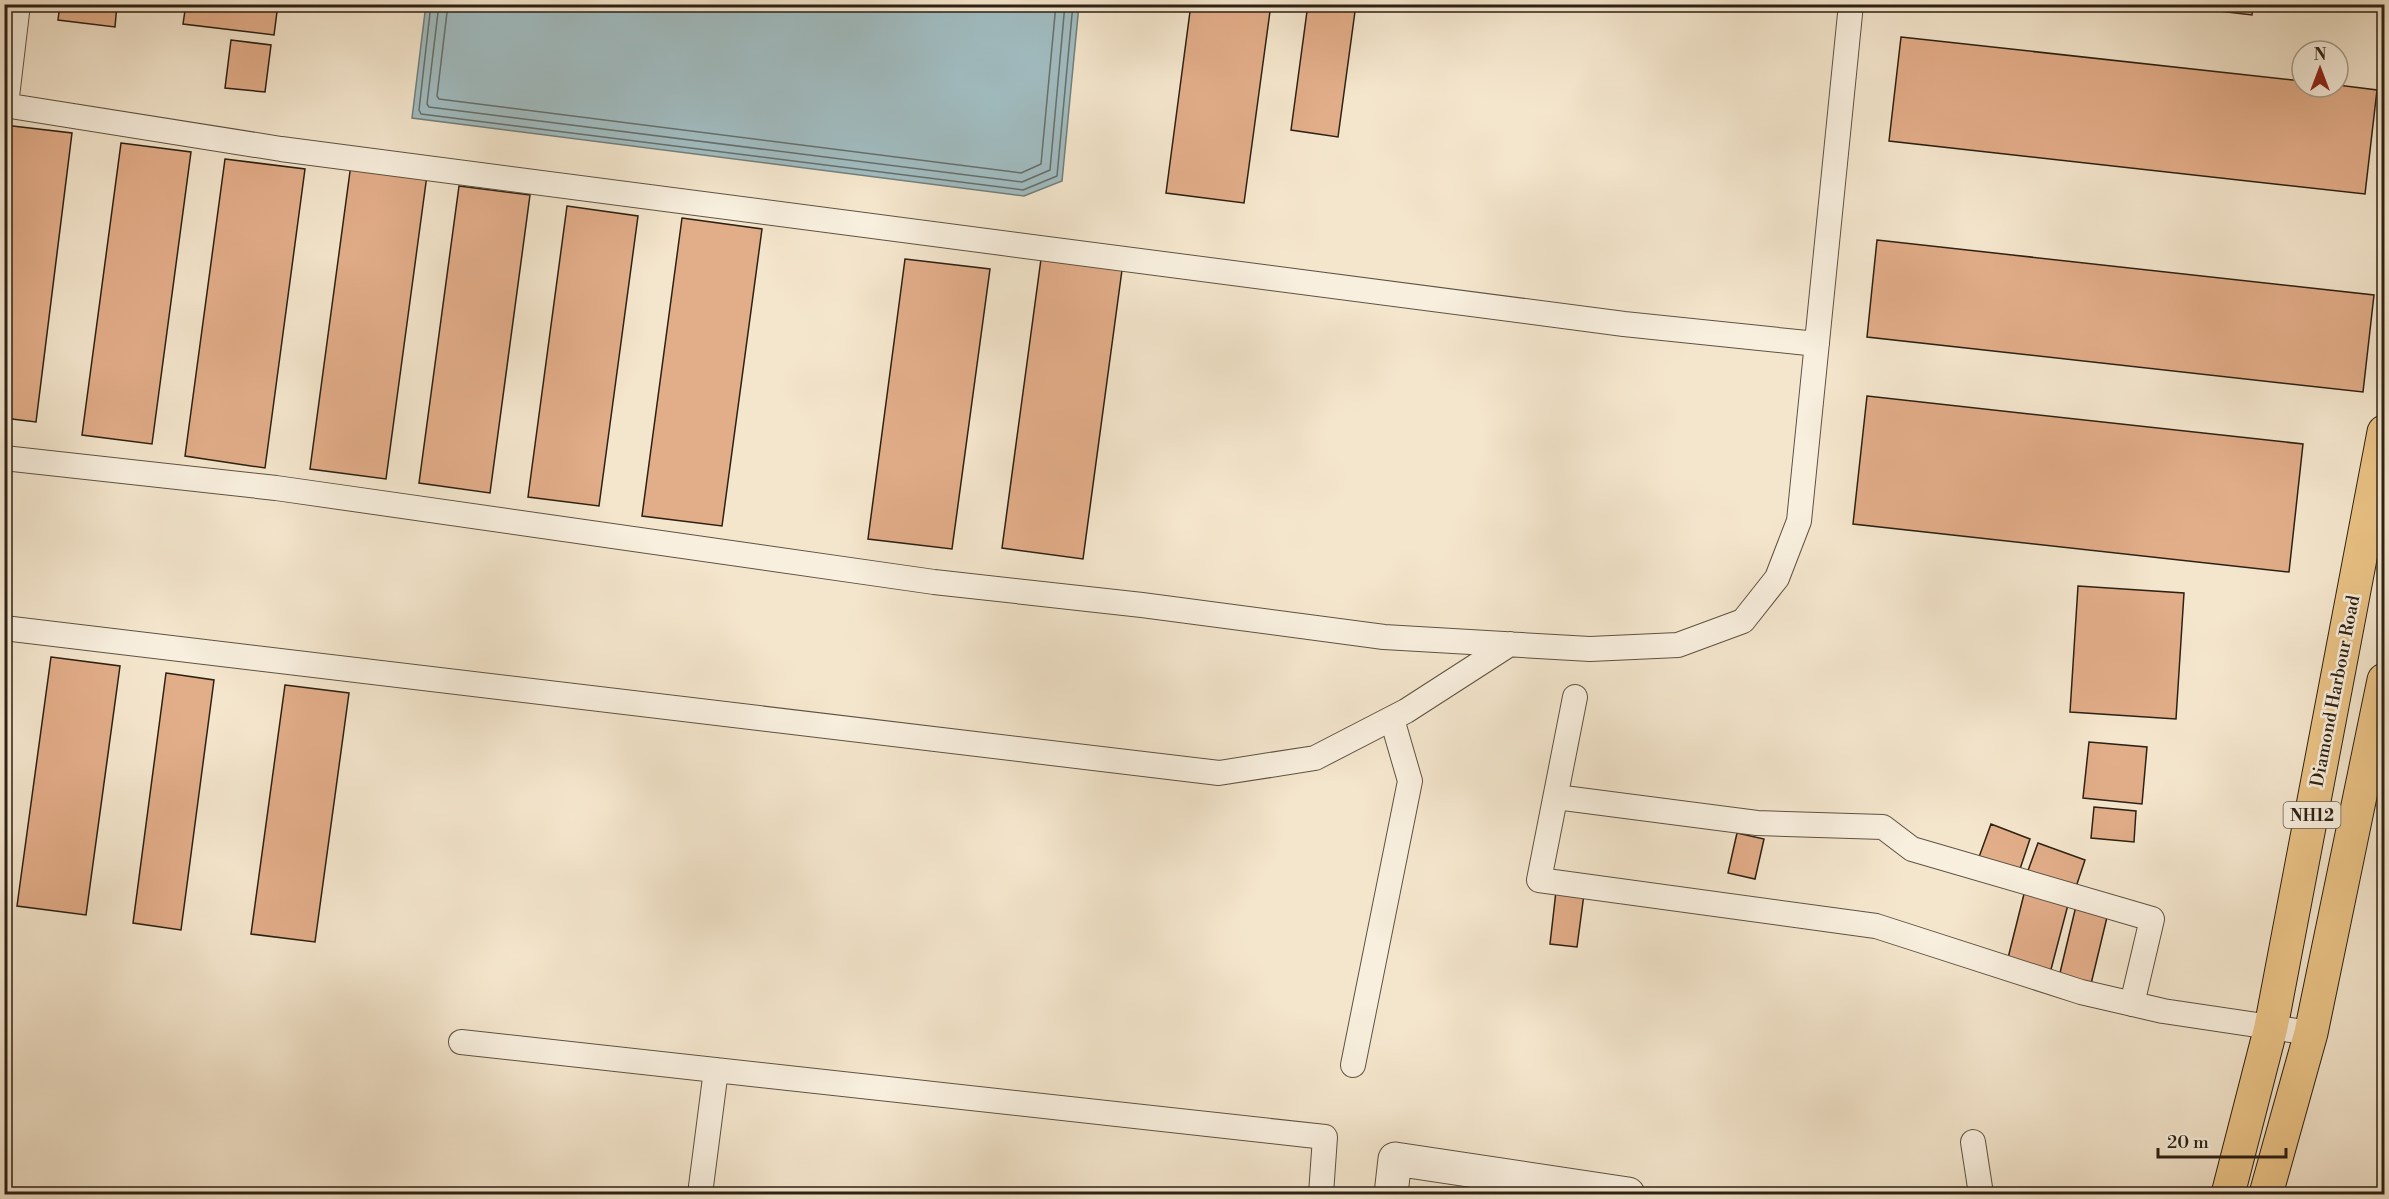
<svg xmlns="http://www.w3.org/2000/svg" width="2389" height="1199" font-family="'Libre Bodoni',serif">
	<style>
		.water { fill: #a1bdc2; stroke: #727f7c; stroke-width: 1.5 }
		.lines { fill: none; stroke-linecap: round; stroke-linejoin: round }
		.shore { stroke: #666f6b; stroke-width: 1.5 }
		.building { fill: #e2ad89; stroke: #2c2114; stroke-width: 1.5 }
		.service-casing { stroke: #5e5242; stroke-width: 26 }
		.minor-casing { stroke: #5e5242; stroke-width: 35 }
		.trunk-casing { stroke: #2c2114; stroke-width: 35 }
		.service { stroke: #f8efde; stroke-width: 24 }
		.minor { stroke: #f8efde; stroke-width: 33 }
		.trunk { stroke: #eac386; stroke-width: 33 }
		.labels { text-anchor: middle; stroke-width: 5; stroke-linejoin: round; paint-order: stroke }
		.shield { fill: #f8efde; stroke: #695f51; stroke-width: 1.5 }
		.shield-label { font-size: 16px; font-weight: bold; fill: #2c2114 }
		.street-label { font-size: 18px; fill: #2c2114; stroke: #f8efde }
	</style>
	<rect width="100%" height="100%" fill="#f4e6cd"/>
	<filter id="stains"><feTurbulence type="fractalNoise" baseFrequency=".00333" numOctaves="4"/><feColorMatrix values="0 0 0 0 .2 0 0 0 0 .09 0 0 0 0 .02 0 0 0 .5 -.17"/></filter>
	<radialGradient id="worn" r=".72"><stop offset=".6" stop-color="#630" stop-opacity="0"/><stop offset="1" stop-color="#630" stop-opacity=".3"/></radialGradient>
	<path class="water" d="M426 4 1079 5 1062 181 1024 196 412 118Z"/>
	<g class="lines">
		<path class="shore" d="M431 4 419 110 421 114 1023 190 1057 176 1073 4
			M439 4 427 104 429 107 1022 182 1050 170 1065 4
			M448 4 437 96 439 99 1021 173 1041 164 1056 4"/>
	</g>
	<path class="building" d="M60 4H117L115 27 58 20Z
		M186 4H278L274 35 183 24Z
		M1191 4H1271L1244 203 1166 193Z
		M1308 4H1356L1338 137 1291 130Z
		M2202 4H2253L2252 15 2202 9Z
		M1901 37 2302 81V87H2338V85L2377 90 2365 194 1889 141Z
		M231 40 271 45 265 92 225 88Z
		M4 125 72 133 36 422 4 418Z
		M121 143 191 152 152 444 82 435Z
		M225 159 305 169 265 468 185 456Z
		M351 164 427 175 386 479 310 469Z
		M459 186 530 195 490 493 419 483Z
		M567 206 638 216 599 506 528 497Z
		M682 218 762 229 722 526 642 516Z
		M1877 240 2374 295 2363 392 1867 337Z
		M905 259 990 269 952 549 868 539Z
		M1041 259 1122 270 1083 559 1002 548Z
		M1867 396 2303 444 2289 572 1853 524Z
		M2078 586 2184 593 2176 719 2070 712Z
		M51 657 120 666 86 915 17 906Z
		M166 673 214 680 181 930 133 923Z
		M285 685 349 693 315 942 251 934Z
		M2089 742 2147 747 2142 804 2083 798Z
		M2094 807 2136 811 2134 842 2091 838Z
		M1991 824 2030 839 2019 872 1979 857Z
		M1737 833 1764 839 1755 879 1728 873Z
		M2038 843 2085 860 2074 893 2026 876Z
		M2025 890 2069 901 2049 977 2006 966Z
		M1556 891 1584 894 1577 947 1550 944Z
		M2076 906 2108 913 2091 984 2059 977Z"/>
	<g class="lines">
		<g class="service-casing">
			<path id="service" d="M4 105 281 149 1624 324 1817 344
				M6 105 18 4
				M4 458 276 488 934 582 1142 605 1384 637 1590 649 1678 645 1743 621 1777 578 1799 521 1851 4
				M4 628 1219 773 1315 758 1406 711 1510 644
				M1575 697 1539 880 1876 926 2081 992 2163 1011 2311 1033
				M1556 797 1757 823 1883 827 1912 849 2152 919 2132 1004
				M461 1042 1325 1137 1321 1194
				M1353 1065 1410 781 1392 719
				M1973 1142 1981 1194
				M700 1194 716 1070"/>
		</g>
		<g class="minor-casing">
			<path id="minor" d="M1391 1194 1395 1159 1628 1194"/>
		</g>
		<g class="trunk-casing">
			<path id="trunk" d="M2228 1194 2271 1027 2384 432
				M2266 1194 2311 1033 2384 680"/>
		</g>
		<use href="#service" class="service"/>
		<use href="#minor" class="minor"/>
		<use href="#trunk" class="trunk"/>
	</g>
	<g class="labels">
		<rect class="shield" x="2283.5" y="802" width="57" height="26" rx="4.5"/>
		<g class="shield-label">
			<text x="2312" y="821">NH12</text>
		</g>
		<g class="street-label">
			<text transform="translate(2335 691) rotate(-79)" y="6">Diamond Harbour Road</text>
		</g>
	</g>
	<rect width="2389" height="1199" fill="none" stroke="#f4e6cd" stroke-width="24"/>
	<rect x="6" y="6" width="2377" height="1187" fill="none" stroke="#2c2114" stroke-width="3"/>
	<rect x="12" y="12" width="2365" height="1175" fill="none" stroke="#2c2114" stroke-width="1.5"/>
	<g transform="translate(2320 69)"><circle r="28" fill="#f8efde" stroke="#a69d8d" stroke-width="1.5"/>
	<path d="M0-4.5L10 22L0 15L-10 22Z" fill="#8f2418"/>
	<text y="-9" font-size="16" font-weight="bold" text-anchor="middle" fill="#2c2114">N</text>
	</g>
	<path d="M2158 1148v9h128v-9" fill="none" stroke="#2c2114" stroke-width="3"/>
	<text x="2167" y="1148" font-size="18" fill="#2c2114" stroke="#f8efde" stroke-width="4.5" paint-order="stroke">20 m</text>
	<rect width="100%" height="100%" filter="url(#stains)"/>
	<rect width="100%" height="100%" fill="url(#worn)"/>
</svg>
